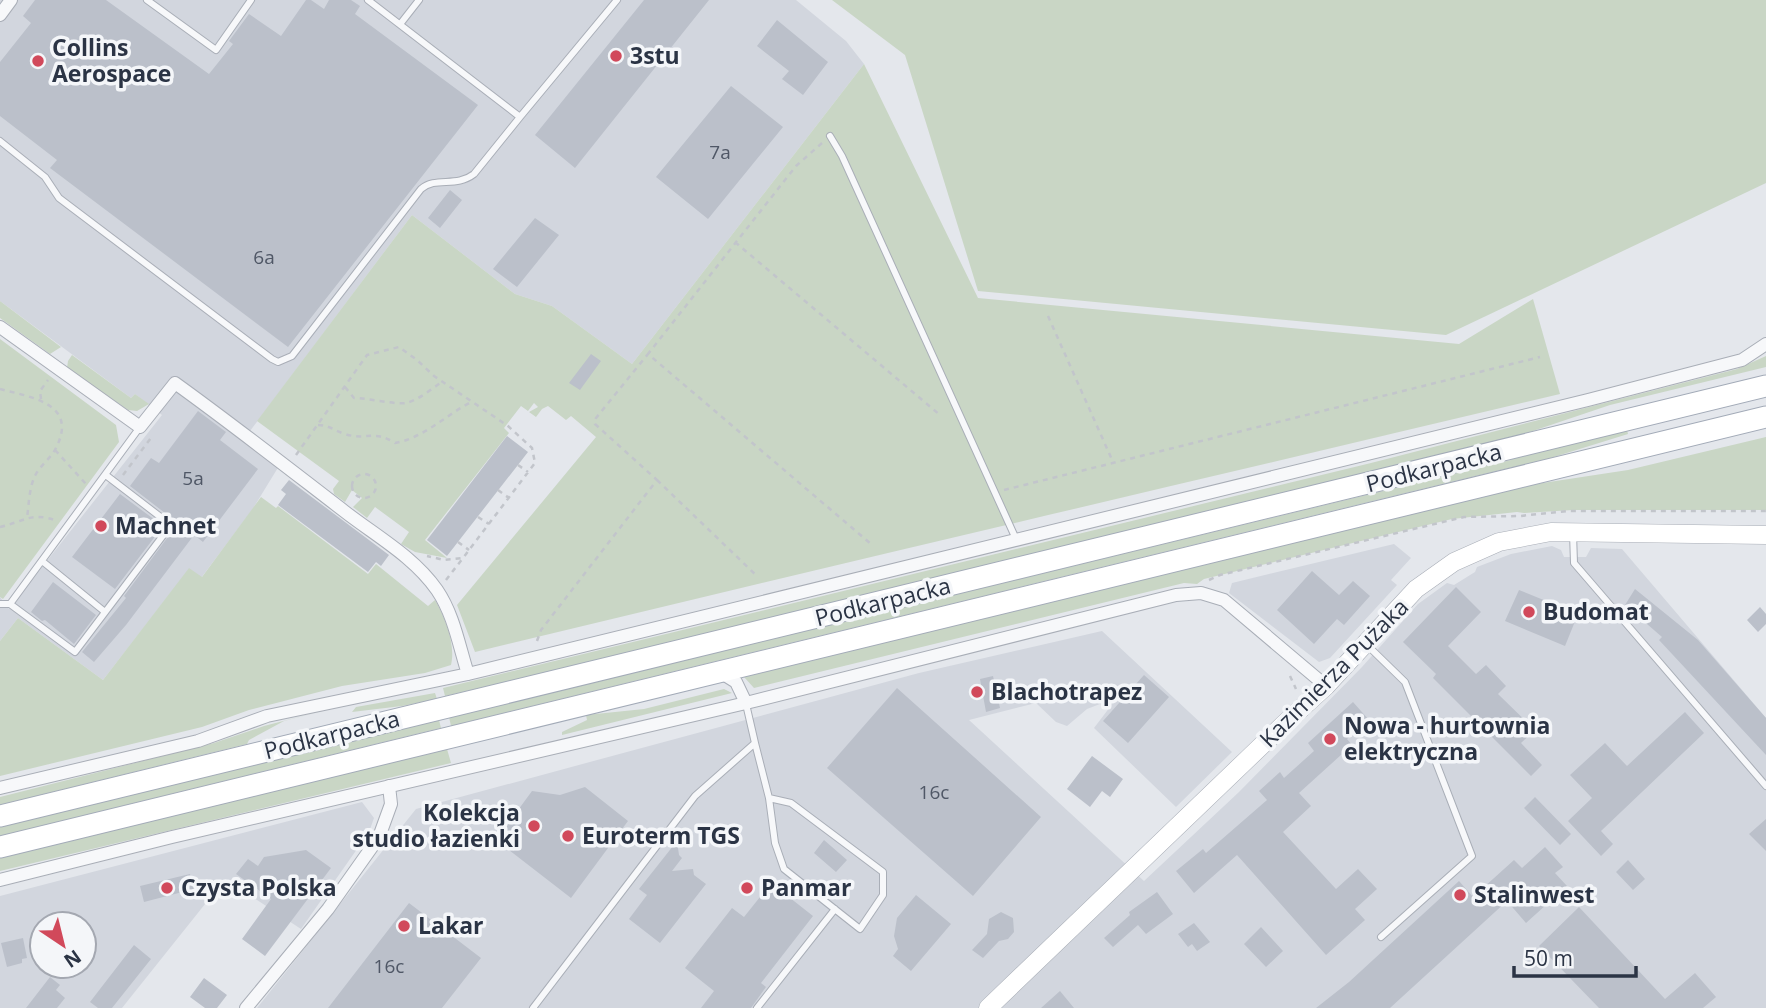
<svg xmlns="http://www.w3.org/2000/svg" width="1766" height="1008" font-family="'Open Sans',sans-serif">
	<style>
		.built { fill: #d2d6de; fill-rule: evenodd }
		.green { fill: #c9d6c5 }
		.building { fill: #bbc0ca }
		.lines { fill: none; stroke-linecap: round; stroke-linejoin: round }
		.lane-casing { stroke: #a9aeb7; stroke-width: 8 }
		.street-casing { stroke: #a9aeb7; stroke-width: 14 }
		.secondary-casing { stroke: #a9aeb7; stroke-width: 19 }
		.primary-casing { stroke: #a3abb8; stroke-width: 23 }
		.path { stroke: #c2c5cb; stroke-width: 2.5; stroke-dasharray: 5 5; stroke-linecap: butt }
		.lane { stroke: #f7f8fa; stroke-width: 6 }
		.street { stroke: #f7f8fa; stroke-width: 12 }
		.secondary { stroke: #fff; stroke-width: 18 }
		.primary { stroke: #fff; stroke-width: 21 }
		.poi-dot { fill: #d1495b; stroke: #f4f6f9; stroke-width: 2.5 }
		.labels { text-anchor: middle; stroke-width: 7; stroke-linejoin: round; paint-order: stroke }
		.number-label { font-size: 19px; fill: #4f5766 }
		.poi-label { font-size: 23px; font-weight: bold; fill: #2b3445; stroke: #f4f6f9; text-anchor: start }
		.street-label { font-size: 23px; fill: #2b3445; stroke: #f4f6f9 }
	</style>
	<rect width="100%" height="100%" fill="#e4e7ec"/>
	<path class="built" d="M0 0H796L846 41 864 64 632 364 552 306 515 294 412 215 244 439 279 466 252 510 201 578 189 569 103 680 18 618 0 641V597L9 609 162 415 135 394 131 398 0 301Z
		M1394 544 1411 558 1391 580 1397 585 1330 658 1319 662 1229 593 1232 583Z
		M1552 546 1561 550 1564 557H1586L1591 548 1622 549 1766 718V1008H257L416 809 919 673 1102 631 1232 752 1176 807 1094 728 1110 707 1100 704 1087 709 1067 726 1056 722 1036 703 969 720 1144 881 1239 792 1362 667 1418 604 1447 583 1454 585 1475 572 1477 567 1511 554Z
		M362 802 374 818 369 832 301 929 225 879 122 1008H0V896ZM42 924H84V966H42Z"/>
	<path class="green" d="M832 0H1766V183L1446 335 978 291 905 55Z
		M864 64 978 298 1459 344 1533 299 1560 394C1199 480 837 564 475 652L457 605 596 437 571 416 566 420 548 406 542 409 536 417 529 412 538 407 534 403 528 411 521 406 504 428 509 433 425 540 447 558 415 552 401 544 409 532 375 507 367 518 353 507 362 498 352 490 345 502 334 494 333 489 339 481 257 421 412 215 515 294 552 306 632 364Z
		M0 301 61 347 50 354 0 318Z
		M0 339 116 425 119 442 3 599 0 597Z
		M72 355 131 398 135 394 149 404 137 411 128 410 67 368 68 361Z
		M1766 356V367L1610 405 1518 436 484 687 445 696 443 688 1371 463 1737 369Z
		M1627 430 1628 434 1515 469 1513 467 1459 480 451 726 449 717 1511 460 1512 458Z
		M1766 437V510H1573L1524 513 1517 512 1452 519 1204 579 1197 584 1184 583 754 688 744 677 1536 484 1628 470Z
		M261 497 276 508 278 506 368 574 376 564 428 606 435 600C445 617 456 645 451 665L425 673 342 686 249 710 202 727 0 776V641L18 618 103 680 189 568 202 577Z
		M724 689 732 693 562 735V732L587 720 586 715 644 709Z
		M435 693 437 699 402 706 352 712 356 707Z
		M364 700 284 721 249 740 247 744 0 805V797L214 743 264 726Z
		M439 720 441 728 0 836V827Z
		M447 749 451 763 0 871V858Z"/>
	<path class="building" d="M35 0H106L209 74 233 44 229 41 249 14 281 36 306 0H311L324 9 329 0H351L360 6 355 14 478 105 288 347 50 168 57 160 0 116V62L31 23 23 16Z
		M644 0H709L575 168 535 135Z
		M777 20 828 62 803 95 782 79 789 71 757 46Z
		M731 86 783 127 708 219 656 177Z
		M450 190 462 200 440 228 428 218Z
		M535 218 559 235 517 287 493 269Z
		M591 354 601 361 580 390 569 383Z
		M198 411 226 432 220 440 258 469 203 542 194 535 126 625 94 662 82 652 126 598 124 596 176 526 174 520 130 486 151 458 159 463Z
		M507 436 528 452 447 556 427 540Z
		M289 480 389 555 381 566 376 562 368 572 278 505 286 494 281 490Z
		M120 494 163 526 115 589 72 557Z
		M1312 571 1339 595 1353 581 1370 596 1344 625 1337 619 1314 644 1277 610Z
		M53 582 96 615 74 644 45 620 42 621 31 612Z
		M1456 587 1481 612 1448 646 1476 674 1486 665 1506 686 1498 694 1535 730 1521 743 1542 765 1531 776 1433 678 1436 674 1403 642Z
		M1635 589 1698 640 1766 718V755L1659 640 1662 637 1625 605Z
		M1519 590 1578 614 1565 646 1505 621Z
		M1760 607 1766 614V624L1758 632 1747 620Z
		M1144 675 1169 697 1128 743 1103 721Z
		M993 676 1000 708 986 712 980 679Z
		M897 688 1041 817 973 896 827 768Z
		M1353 702 1369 720 1347 739 1352 745 1299 793 1311 806 1283 832 1336 889 1358 869 1377 889 1355 909 1365 920 1326 955 1237 855 1194 893 1176 871 1203 849 1206 853 1267 800 1259 791 1280 772 1284 778 1314 751 1308 743Z
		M1685 712 1704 733 1601 831 1613 844 1601 856 1568 821 1592 798 1570 775 1605 743 1627 766Z
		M1092 756 1123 779 1110 797 1102 791 1090 807 1067 789Z
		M585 787 628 821 571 898 496 840 532 791 560 795Z
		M1535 797 1571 834 1560 845 1524 808Z
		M1766 819V851L1749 834Z
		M824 840 847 860 836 872 814 853Z
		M677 841 679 855 682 858 672 871 693 869 694 875 706 884 660 943 629 919 647 895 639 889Z
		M1545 847 1563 867 1555 873 1567 886 1526 923 1507 901 1390 1008H1316L1349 982 1459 881 1473 897 1514 860 1522 868Z
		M306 850 331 868 265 956 242 939 271 899 236 874 248 859 258 866 264 857Z
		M1628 860 1645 879 1633 890 1616 872Z
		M190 874 194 889 144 902 140 886Z
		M780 890 813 916 761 983 766 987 751 1008H701L714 991 685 968 732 908 744 917 764 892Z
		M1157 892 1173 914 1146 934 1138 925 1113 947 1104 938 1130 915 1129 912Z
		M916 895 951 924 911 971 893 956 898 949 894 936 897 918Z
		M409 903 481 958 442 1008H328Z
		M1579 907 1665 999 1695 973 1716 997 1703 1008H1599L1539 946Z
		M1001 912 1013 918 1014 932 1008 939 999 941 983 958 972 950 987 934 989 919Z
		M1194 923 1210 942 1197 951 1192 944 1188 947 1178 934Z
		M1261 927 1283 951 1266 967 1244 944Z
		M23 938 27 958 22 959V963L7 967 1 943Z
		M134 945 151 959 112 1008H98L90 1002Z
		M50 977 60 985 56 990 65 998 57 1008H26Z
		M204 978 227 995 217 1008H205L190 997Z
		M1060 991 1074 1008H1041Z"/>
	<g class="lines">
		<g class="lane-casing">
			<path id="lane" d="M147 0 216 50 251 0
				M368 0 520 117 617 0
				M401 23 419 0
				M830 136 842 156 1016 539
				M0 141 45 177 59 198 272 359 278 362 292 356 421 189C436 176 456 188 474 174L520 117
				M1573 533 1574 563 1766 786
				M42 561 105 612
				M0 604H10L140 427
				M10 604 75 652 171 525 107 476
				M1367 645 1405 682 1472 856 1381 937
				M755 743 769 798 775 843 784 869 860 929 883 895V872L791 803 769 798
				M533 1008 695 796 755 743 746 704
				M757 1008 835 909"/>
		</g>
		<g class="street-casing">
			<path id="street" d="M0 15 11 0
				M0 327 140 427 175 383C232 424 288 468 344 511 376 536 413 556 437 590 454 615 459 646 468 674
				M720 672 736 682 746 703
				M0 788 198 741 267 716 468 674 1588 400 1742 360 1766 344
				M0 880 172 837 746 703 1176 595 1201 593 1224 600 1326 686
				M246 1008 328 909 379 837 391 804 389 786"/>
		</g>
		<g class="secondary-casing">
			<path id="secondary" d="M988 1008 1283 725 1326 686 1416 589 1454 562 1499 542 1551 532 1766 535"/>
		</g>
		<g class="primary-casing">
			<path id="primary" d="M0 816 1766 386
				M0 847 1766 417"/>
		</g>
		<path class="path" d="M822 143 796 166 648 354 871 544
			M735 242 940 415
			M1048 316 1113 462
			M345 387 354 398C367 398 398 405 406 403 419 400 431 389 442 382
			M0 389C30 397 79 403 56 448 51 458 41 465 36 474 29 486 29 504 27 518
			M41 399 40 391 48 380
			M318 425C329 425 335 431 345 434 366 441 373 429 395 443 424 438 447 414 473 401
			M55 450 86 484
			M296 455 367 355 399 347 417 360 434 376 508 426 532 448 535 463 463 558 444 560 427 556
			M518 465 528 472
			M352 486a12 12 0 1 1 24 0a12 12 0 1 1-24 0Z
			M123 475 151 438
			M657 480 758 577
			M498 490 509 498
			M1004 490 1540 357
			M478 517 489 524
			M0 527C23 522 32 511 57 521
			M458 542 469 550
			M446 580 463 558
			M1209 580 1220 575 1464 517 1520 516 1568 511H1766
			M537 641 541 630 657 480 595 424 596 418 648 354
			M1290 676 1296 689"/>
		<use href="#lane" class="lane"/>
		<use href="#street" class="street"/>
		<use href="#secondary" class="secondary"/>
		<use href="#primary" class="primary"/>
	</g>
	<g class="poi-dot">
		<circle cx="616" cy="56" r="7"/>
		<circle cx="38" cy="61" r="7"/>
		<circle cx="101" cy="526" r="7"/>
		<circle cx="1529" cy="612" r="7"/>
		<circle cx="977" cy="692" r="7"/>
		<circle cx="1330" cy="739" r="7"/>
		<circle cx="534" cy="826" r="7"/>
		<circle cx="568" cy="836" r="7"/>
		<circle cx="167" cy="888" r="7"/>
		<circle cx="747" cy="888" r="7"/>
		<circle cx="1460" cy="895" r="7"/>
		<circle cx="404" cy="926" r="7"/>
	</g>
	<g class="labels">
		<g class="number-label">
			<text x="720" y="159">7a</text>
			<text x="264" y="264">6a</text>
			<text x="193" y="485">5a</text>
			<text x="934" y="799">16c</text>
			<text x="389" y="973">16c</text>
		</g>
		<g class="poi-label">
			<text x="52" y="56">Collins<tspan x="52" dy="26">Aerospace</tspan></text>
			<text x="630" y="64">3stu</text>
			<text x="115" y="534">Machnet</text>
			<text x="1543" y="620">Budomat</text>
			<text x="991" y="700">Blachotrapez</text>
			<text x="1344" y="734">Nowa - hurtownia<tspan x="1344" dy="26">elektryczna</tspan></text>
			<text x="520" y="821" text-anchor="end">Kolekcja<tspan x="520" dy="26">studio łazienki</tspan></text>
			<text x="582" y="844">Euroterm TGS</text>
			<text x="181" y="896">Czysta Polska</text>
			<text x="761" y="896">Panmar</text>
			<text x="1474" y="903">Stalinwest</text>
			<text x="418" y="934">Lakar</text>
		</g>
		<g class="street-label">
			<text transform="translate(1434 468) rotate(-14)" y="8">Podkarpacka</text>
			<text transform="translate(883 602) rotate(-14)" y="8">Podkarpacka</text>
			<text transform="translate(1334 673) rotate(-45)" y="8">Kazimierza Pużaka</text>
			<text transform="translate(332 735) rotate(-14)" y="8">Podkarpacka</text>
		</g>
	</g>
	<g transform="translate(63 945) rotate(145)"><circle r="33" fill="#f4f6f9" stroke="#a4a8b1" stroke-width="2"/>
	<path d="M0-5L12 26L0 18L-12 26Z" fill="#d1495b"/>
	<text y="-10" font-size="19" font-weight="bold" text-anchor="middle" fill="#2b3445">N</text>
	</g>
	<path d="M1514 966v10h122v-10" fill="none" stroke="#2b3445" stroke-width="3.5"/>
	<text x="1524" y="966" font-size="21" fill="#2b3445" stroke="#f4f6f9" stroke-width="5" paint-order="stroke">50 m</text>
</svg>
